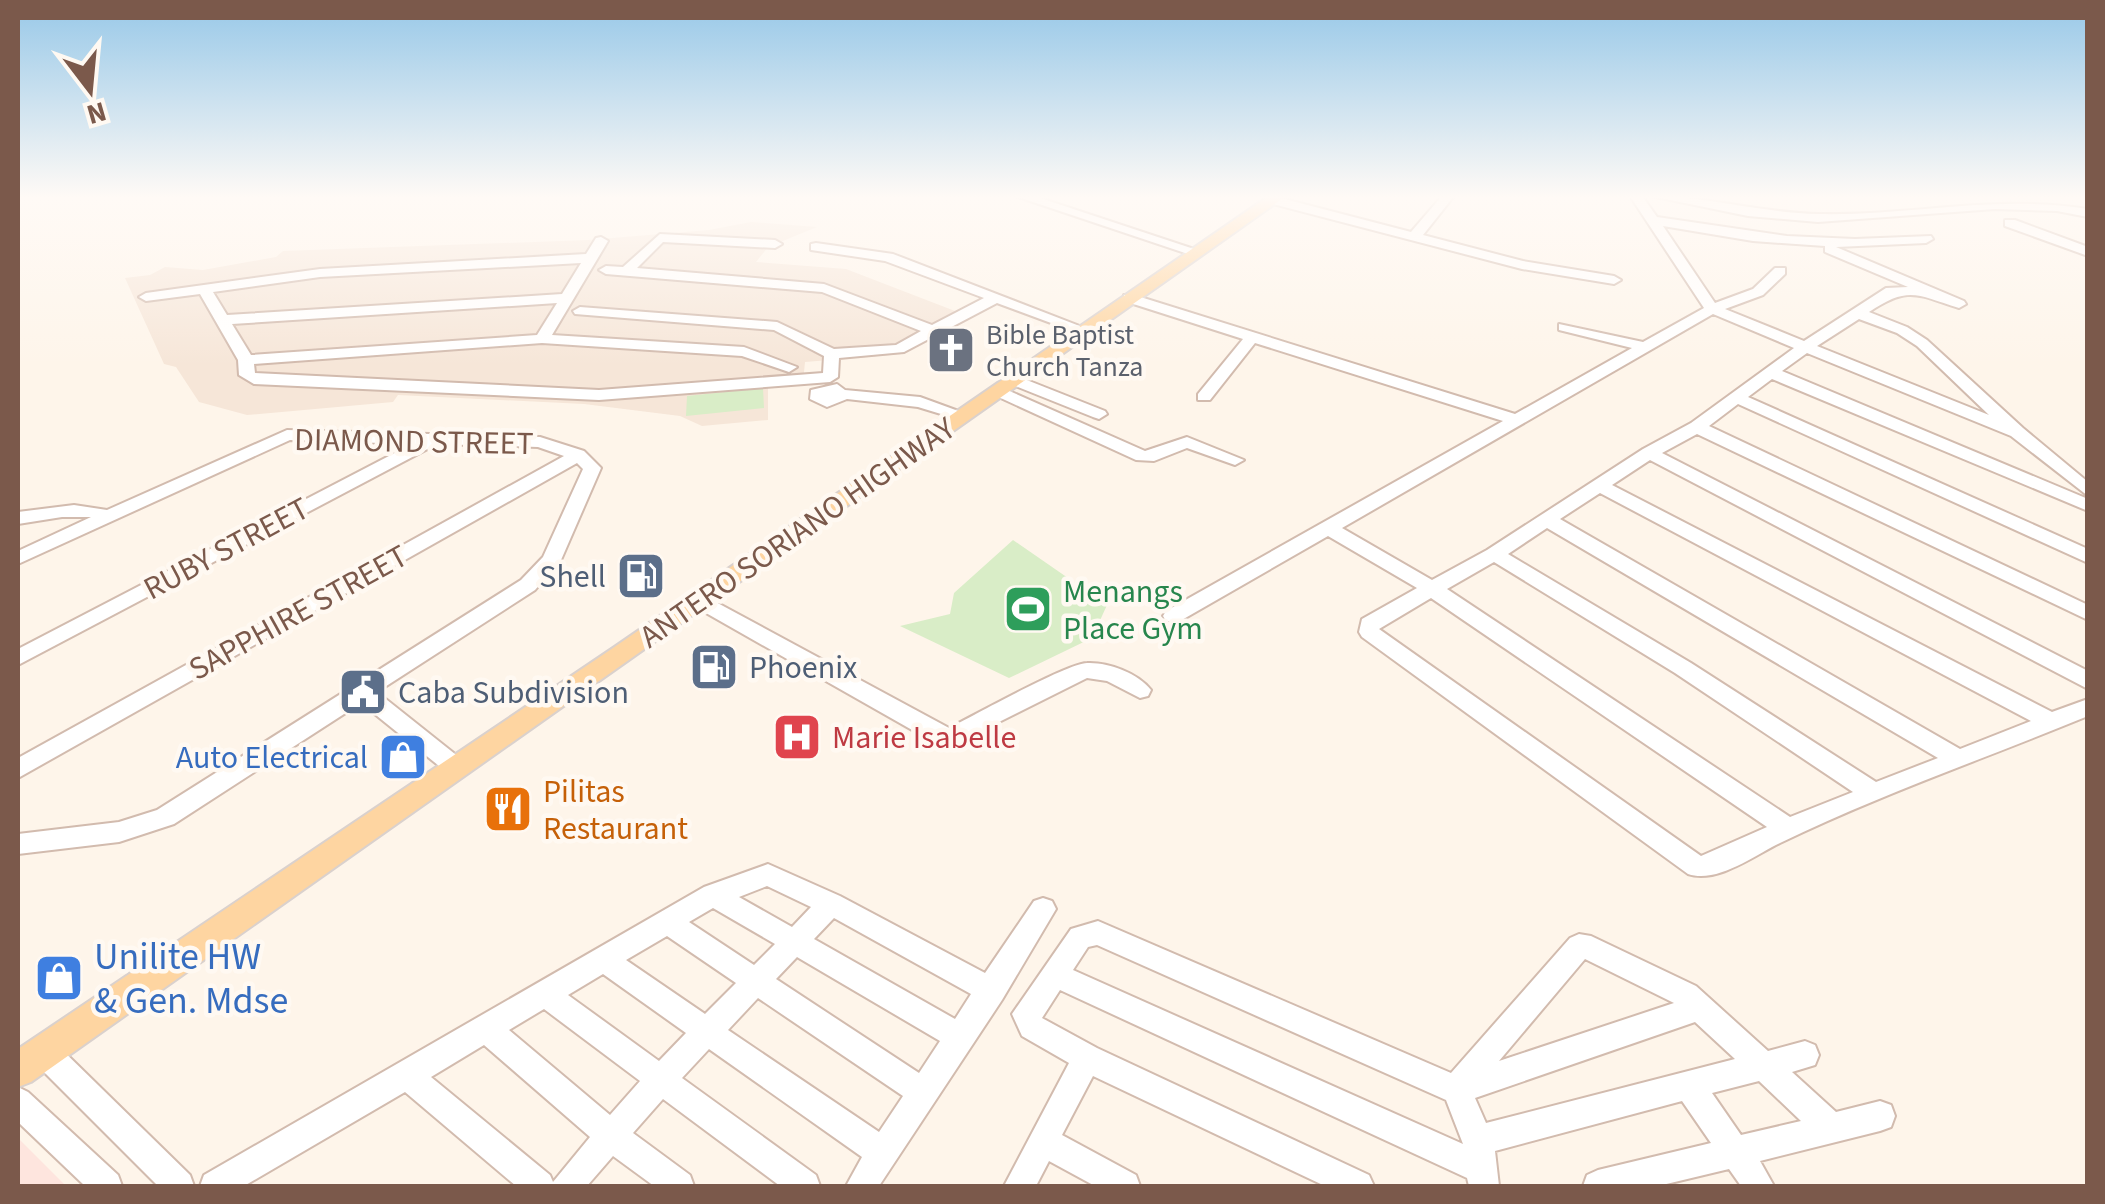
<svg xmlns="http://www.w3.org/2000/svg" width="2105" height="1204" font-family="'Source Sans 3',sans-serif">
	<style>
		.residential { fill: #f6e6d8 }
		.commercial { fill: #fee5de }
		.green { fill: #d9edc7 }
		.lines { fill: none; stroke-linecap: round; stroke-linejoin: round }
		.minor-casing { stroke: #d2bbae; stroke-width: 4 }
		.major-casing { stroke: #dad1cd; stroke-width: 4 }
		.minor { fill: #fff; fill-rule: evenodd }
		.major { fill: #fed5a1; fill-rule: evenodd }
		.labels { text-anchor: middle; stroke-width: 9; stroke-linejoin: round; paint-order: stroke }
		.far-worship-label { font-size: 28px; fill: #5b616d; stroke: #fff9f2; text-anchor: start }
		.street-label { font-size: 32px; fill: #7b594b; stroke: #fff9f2 }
		.service-label { font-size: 32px; fill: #4e5e75; stroke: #fff9f2; text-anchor: start }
		.leisure-label { font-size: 32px; fill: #27864d; stroke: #fff9f2; text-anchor: start }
		.health-label { font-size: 32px; fill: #be3a42; stroke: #fff9f2; text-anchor: start }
		.shop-label { font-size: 32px; fill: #366cbe; stroke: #fff9f2; text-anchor: end }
		.food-label { font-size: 32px; fill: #c56008; stroke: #fff9f2; text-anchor: start }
		.near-shop-label { font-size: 38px; fill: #366cbe; stroke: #fff9f2; text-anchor: start }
	</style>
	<rect width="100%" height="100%" fill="#fef5ea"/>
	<path class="residential" d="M751 222 817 227 768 247 756 262 846 269 955 311 937 321 948 326 902 354 805 362 803 382 768 385V420L702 426 680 416 584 404 398 395 393 402 247 415 199 402 176 367 164 364 125 278 150 275 165 267 203 270 276 257 283 251 588 240 709 230Z"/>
	<path class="commercial" d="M18 1138 66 1186H18Z"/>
	<path class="green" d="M763 388 764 408 686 416 687 396Z
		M1013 540 1107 605 1092 638 1009 678 900 626 950 614 954 593Z"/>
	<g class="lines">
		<g class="minor-casing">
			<path id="minor" d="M1015 196H1034L1203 252 1191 255Z
				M1273 196 1411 232 1442 196H1454L1423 235 1523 261 1614 276 1621 280 1614 284 1522 269 1269 203V197Z
				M1630 196H1642L1657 217 1787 236 1855 239 1931 236 1933 239 1926 243 1836 247 1964 301 1966 304 1959 308C1917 295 1909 285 1869 312L1907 327 1927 340 2023 428 2088 482V496L2011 436 1807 353 1782 371 2088 499V511L1772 379 1748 397 2088 549V563L1738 404 1709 426 2088 605V620L1697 434 1662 453 2088 671V689L1650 460 1612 485 2052 712 2088 699V716C1986 758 1879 795 1780 843 1755 855 1717 884 1688 874L1362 637 1359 632 1362 619 1417 588 1328 536 1180 621H1166L1163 616 1166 611 1503 421 1255 343 1210 400H1198V394L1243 339 1124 301V295H1134L1515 414 1632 348 1559 330V324L1643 342 1704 308ZM1663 226 1753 241 1825 246V252L1908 287 1886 288 1804 341 1725 309 1763 295 1785 274V268H1775L1753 289 1715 303ZM1713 314 1794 348 1691 423 1643 449 1487 550 1432 580 1342 528ZM1859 319 1897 333 1917 346 1989 415 1817 346ZM1600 493 2031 721 1960 749 1560 519ZM1547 528 1938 758 1876 782 1691 663 1508 554ZM1494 562 1675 673 1853 792 1790 817 1447 589ZM1431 598 1767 827 1701 856 1379 629Z
				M1651 196C1707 196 1762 213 1819 214 1910 216 1997 194 2088 209V217L2057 211 1995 209 1818 222 1748 216Z
				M2005 220H2015L2088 247V256L2005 226Z
				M660 234 775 240 782 244 775 248 663 242 637 268 824 284 932 325 984 298 885 261 811 250V244L816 243 893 254 1090 330 1088 333H1078L997 303 904 352 839 358 838 377 830 382 599 400 254 384 239 375 238 360 200 294 146 301 139 297 146 293 320 269 586 254 596 238 601 237 608 241 552 335 744 347 797 367 789 372 742 356 542 343 254 364 255 373 599 390 823 373 824 356 774 330 575 314 573 311 580 307 777 322 834 349 896 345 921 331 822 292 606 274 599 270 606 266 623 267ZM581 263 562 294 227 315 213 292 320 277ZM557 303 537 335 251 355 232 324Z
				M1014 375 1105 411 1107 414 1099 419 1093 417 1008 383 1006 380Z
				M837 384 845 390 920 397 972 416 964 421 918 407 847 399 827 407 810 399 811 390Z
				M998 386 1145 451 1187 437 1244 460 1235 465 1187 448 1154 461 1136 460 992 394 990 391Z
				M287 430 540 437 584 451 601 468 561 560 535 590 377 692 465 762 469 768 465 774 457 777 449 774 361 703 174 824 119 842 18 854V834L119 822 157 810 521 580 543 557 583 469 577 463 18 778V758L564 456 538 447 437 444 18 665V649L412 444 290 440 18 564V551L91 517H62L18 524V512L74 505 107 510Z
				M699 593 949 728C973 716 1068 663 1087 663 1108 662 1138 673 1151 690L1148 696 1140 698 1107 681 1087 678 951 746 928 739 692 605 689 600 692 595Z
				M768 864 840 896 985 973 1034 901 1043 898 1052 901 1056 909 1002 1000 879 1186H846L862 1157 709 1049 682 1078 816 1175 820 1186H780L663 1099 633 1133 690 1175 694 1186H654L613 1156 587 1186H516L405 1092 244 1186H200L204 1175 704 887ZM767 886 811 907 792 927 739 897ZM713 908 775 944 754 965 689 922ZM834 918 971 994 955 1019 814 939ZM667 936 736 983 705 1014 626 960ZM797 957 940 1041 919 1073 776 979ZM603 974 686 1033 659 1061 568 995ZM758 998 903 1096 879 1132 728 1030ZM544 1009 640 1081 610 1115 509 1030ZM484 1045 590 1137 553 1182 550 1175 431 1077Z
				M1098 921 1451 1073 1570 938 1579 934 1591 936 1696 986 1768 1051 1805 1041 1815 1045 1819 1055 1815 1065 1792 1072 1836 1112 1880 1101 1891 1105 1895 1116 1891 1127 1880 1131 1760 1161 1774 1186H1741L1729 1169 1658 1186H1583L1587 1175 1598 1170 1711 1143 1682 1101 1495 1151 1499 1186H1469L1467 1178 1060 990 1042 1018 1097 1048 1369 1175 1374 1186H1325L1093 1076 1062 1135 1136 1175 1140 1186H1095L1049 1161 1036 1186H1004L1069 1063 1022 1036 1012 1014 1071 929ZM1097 945 1446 1100 1463 1144 1073 970 1088 947ZM1585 959 1674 1003 1499 1061ZM1695 1022 1735 1059 1486 1123 1475 1098ZM1759 1081 1801 1121 1741 1135 1712 1093Z
				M43 1037 53 1041 190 1175 194 1186H158L33 1061 29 1051 33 1041Z
				M18 1087 28 1092 118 1175 122 1186H85L18 1122Z"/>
		</g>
		<g class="major-casing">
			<path id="major" d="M1269 196H1286L31 1082 18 1087V1049L613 648Z"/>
		</g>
		<use href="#minor" class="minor"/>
		<use href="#major" class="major"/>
	</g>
	<linearGradient id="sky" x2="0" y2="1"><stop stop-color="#97c8e8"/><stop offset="0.54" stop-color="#fffaf6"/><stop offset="1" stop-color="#fffaf6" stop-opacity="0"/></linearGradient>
	<rect width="2105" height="365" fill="url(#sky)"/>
	<defs>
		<g id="church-square" transform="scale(2.5)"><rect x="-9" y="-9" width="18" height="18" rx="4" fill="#6b7280" stroke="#fff9f2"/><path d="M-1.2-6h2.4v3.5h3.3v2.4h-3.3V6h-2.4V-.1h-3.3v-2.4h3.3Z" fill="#fff"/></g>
		<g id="fuel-square" transform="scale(2.5)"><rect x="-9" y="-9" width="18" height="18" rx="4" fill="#5c6f8a" stroke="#fff9f2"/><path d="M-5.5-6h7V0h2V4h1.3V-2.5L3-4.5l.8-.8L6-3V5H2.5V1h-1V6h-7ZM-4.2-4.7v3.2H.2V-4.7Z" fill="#fff"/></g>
		<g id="stadium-square" transform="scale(2.5)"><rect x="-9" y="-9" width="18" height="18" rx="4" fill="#2e9e5b" stroke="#fff9f2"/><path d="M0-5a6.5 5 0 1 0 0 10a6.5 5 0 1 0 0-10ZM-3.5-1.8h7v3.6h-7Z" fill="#fff"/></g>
		<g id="civic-square" transform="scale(2.5)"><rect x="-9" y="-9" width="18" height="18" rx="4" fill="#5c6f8a" stroke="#fff9f2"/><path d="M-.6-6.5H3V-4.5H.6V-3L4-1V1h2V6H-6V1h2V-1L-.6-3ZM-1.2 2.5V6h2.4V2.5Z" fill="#fff"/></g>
		<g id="hospital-square" transform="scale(2.5)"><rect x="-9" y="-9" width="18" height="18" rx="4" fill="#e0444e" stroke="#fff9f2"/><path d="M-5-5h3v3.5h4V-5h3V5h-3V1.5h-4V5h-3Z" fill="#fff"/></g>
		<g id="shop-square" transform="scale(2.5)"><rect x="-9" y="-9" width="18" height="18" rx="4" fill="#3f7fe0" stroke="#fff9f2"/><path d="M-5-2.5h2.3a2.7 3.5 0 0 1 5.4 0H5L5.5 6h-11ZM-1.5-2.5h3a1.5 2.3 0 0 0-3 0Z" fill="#fff"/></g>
		<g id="restaurant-square" transform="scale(2.5)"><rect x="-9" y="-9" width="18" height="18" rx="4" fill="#e8710a" stroke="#fff9f2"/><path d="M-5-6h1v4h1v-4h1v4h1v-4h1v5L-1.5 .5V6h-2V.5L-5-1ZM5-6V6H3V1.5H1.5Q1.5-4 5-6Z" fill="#fff"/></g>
	</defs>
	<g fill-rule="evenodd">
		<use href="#church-square" x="951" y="350"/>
		<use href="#fuel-square" x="641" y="576"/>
		<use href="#stadium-square" x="1028" y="609"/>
		<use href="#fuel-square" x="714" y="667"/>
		<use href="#civic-square" x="363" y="692"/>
		<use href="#hospital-square" x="797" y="737"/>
		<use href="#shop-square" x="403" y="757"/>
		<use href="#restaurant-square" x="508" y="809"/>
		<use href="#shop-square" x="59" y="978"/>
	</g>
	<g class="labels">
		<g class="far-worship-label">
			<text x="986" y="344">Bible Baptist<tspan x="986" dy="32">Church Tanza</tspan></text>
		</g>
		<g class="street-label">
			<text transform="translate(414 441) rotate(1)" y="11">DIAMOND STREET</text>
			<text transform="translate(797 532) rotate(-35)" y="11">ANTERO SORIANO HIGHWAY</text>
			<text transform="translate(226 548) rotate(-28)" y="11">RUBY STREET</text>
			<text transform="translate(298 612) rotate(-29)" y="11">SAPPHIRE STREET</text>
		</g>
		<g class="service-label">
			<text x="606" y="587" text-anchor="end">Shell</text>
			<text x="749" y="678">Phoenix</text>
			<text x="398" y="703">Caba Subdivision</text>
		</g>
		<g class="leisure-label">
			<text x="1063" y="602">Menangs<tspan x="1063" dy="37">Place Gym</tspan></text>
		</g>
		<g class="health-label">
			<text x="832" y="748">Marie Isabelle</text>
		</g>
		<g class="shop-label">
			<text x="368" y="768">Auto Electrical</text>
		</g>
		<g class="food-label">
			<text x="543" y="802">Pilitas<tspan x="543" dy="37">Restaurant</tspan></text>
		</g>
		<g class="near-shop-label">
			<text x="94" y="969">Unilite HW<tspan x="94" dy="44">&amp; Gen. Mdse</tspan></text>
		</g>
	</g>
	<rect width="2105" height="1204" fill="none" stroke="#7b594b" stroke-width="40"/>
	<g transform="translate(90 90) rotate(164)" stroke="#fff9f2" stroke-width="8" paint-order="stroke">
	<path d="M0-8L18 38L0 25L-18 38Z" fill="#7b594b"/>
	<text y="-15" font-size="28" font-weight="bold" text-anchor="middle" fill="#7b594b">N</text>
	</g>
</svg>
